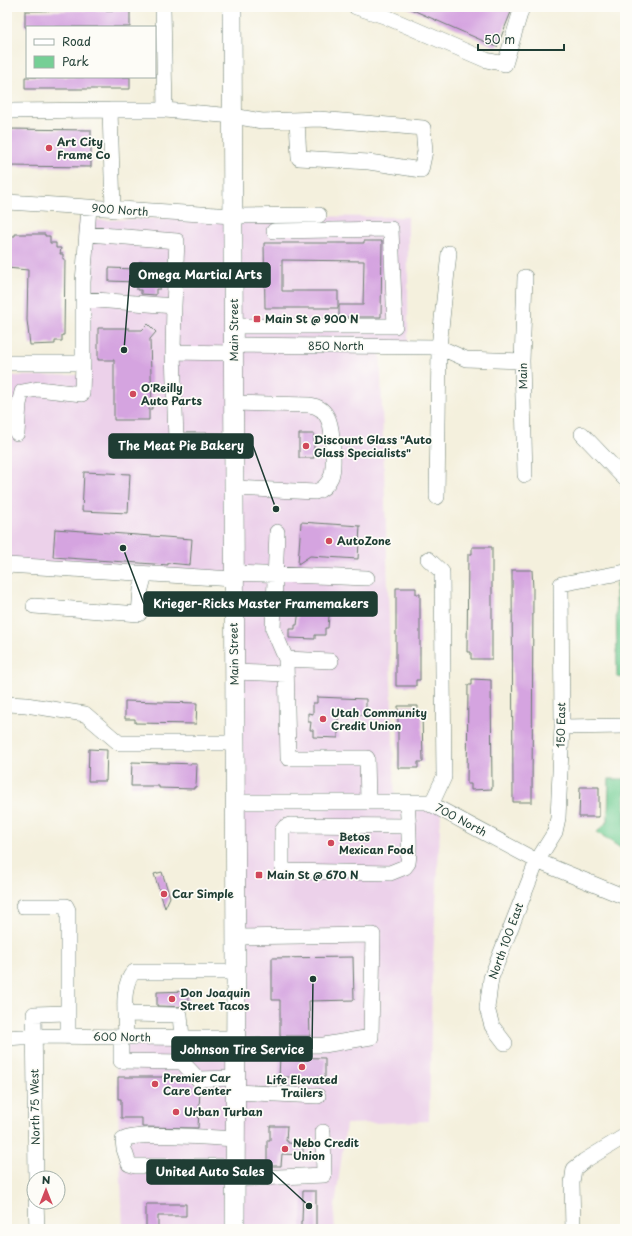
<svg xmlns="http://www.w3.org/2000/svg" width="632" height="1236" font-family="'Playpen Sans',sans-serif">
	<style>
		.built { fill: #ecd1ea }
		.green { fill: #75cf95; stroke: #4a8664 }
		.building { fill: #d5a4e0 }
		.lines { fill: none; stroke-linecap: round; stroke-linejoin: round }
		.minor-casing { stroke: #6a7c6f; stroke-width: 16 }
		.major-casing { stroke: #6a7c6f; stroke-width: 20 }
		.minor { stroke: #fff; stroke-width: 15 }
		.major { stroke: #fff; stroke-width: 19 }
		.poi-dot { fill: #d1495b; stroke: #fdfcf7; stroke-width: 1.5 }
		.labels { text-anchor: middle; stroke-width: 3.5; stroke-linejoin: round; paint-order: stroke }
		.poi-label { font-size: 11px; font-weight: bold; fill: #1f3d34; stroke: #fdfcf7; text-anchor: start }
		.street-label { font-size: 11px; fill: #1f3d34; stroke: #fdfcf7 }
		.leader { fill: none; stroke: #1f3d34; stroke-width: 1.5 }
		.callout-dot { fill: #1f3d34; stroke: #fdfcf7; stroke-width: 1.5 }
		.callout { fill: #1f3d34; stroke: #1f3d34; stroke-width: 1.5 }
		.callout-label { font-size: 12px; text-anchor: middle; font-weight: bold; fill: #fff }
	</style>
	<rect width="100%" height="100%" fill="#fdfcf7"/>
	<filter id="ink" filterUnits="userSpaceOnUse"><feTurbulence type="fractalNoise" baseFrequency=".025" numOctaves="2"/><feDisplacementMap in="SourceGraphic" scale="8" xChannelSelector="R" yChannelSelector="G"/><feConvolveMatrix kernelMatrix="1 2 1 2 8 2 1 2 1" color-interpolation-filters="sRGB"/></filter>
	<filter id="wash" filterUnits="userSpaceOnUse"><feTurbulence type="fractalNoise" baseFrequency=".012" numOctaves="4" result="noise"/><feDisplacementMap in="SourceGraphic" scale="16" xChannelSelector="R" yChannelSelector="G"/><feGaussianBlur stdDeviation="0.9" result="paint"/><feColorMatrix in="noise" values="0 0 0 0 0 0 0 0 0 0 0 0 0 0 0 0 0 1.4 0 .05"/><feComposite in="paint" operator="in"/></filter>
	<g filter="url(#wash)">
		<rect width="100%" height="100%" fill="#f4f0dd"/>
		<path class="built" d="M233 216 408 217V347H380L395 802 441 810 432 977 429 1121 346 1124 334 1214 335 1229H123L115 1037 236 1038 233 573 7 564 9 376 83 375 78 221Z"/>
		<path class="green" d="M625 581V678L617 677 616 583Z
			M609 779H625V851L597 832 608 821Z"/>
		<g id="blocks">
			<path class="building" d="M406 7H513L497 47Z
				M130 10V27H25V11Z
				M25 77H130V89H25Z
				M7 129 91 130V167L7 166Z
				M15 234H45V236H50V243H56V248H61L60 254H63V259H65L64 335H62V341H55V344L30 345 27 320 28 270 7 268V243H9L10 236H15Z
				M364 241H382L381 317H339V305H363L364 261 282 260V291H338V308H265L264 243H364Z
				M139 262 156 263V265H161L160 269H164L163 283 160 282V289H156V295L141 294V290H137V284H135V282L109 281V268L136 269 139 268Z
				M148 324 156 332 150 339 152 409H149V420H114V360H98V328H129V330H142Z
				M299 434H314V458H299Z
				M84 472 130 474 128 513 82 511Z
				M301 522 360 526 358 559 310 556 298 564Z
				M55 529 192 539 190 565 168 563V565L53 557Z
				M472 547H492V659H471V652H467L468 554H472Z
				M512 570H532L533 589 532 802H513Z
				M396 588H416V594H420V680H416V686H396Z
				M307 600H325V604H330L328 628H325V635H315V639L289 638V629H295V625H297L300 602H307Z
				M472 679 491 680 492 789 471 790V784H467L468 685H472Z
				M317 697 366 699V715H338V738L313 737V730H310L311 722H308V713L313 714V703H317Z
				M125 701 197 703 196 724 135 723V719H125Z
				M398 706H418V712H422L423 762H418V768H398Z
				M89 749 107 750 106 781H88Z
				M132 762 197 764 196 787H194V789L159 788V786H131Z
				M580 787H599V817H579Z
				M162 872 170 897 165 908 154 874Z
				M353 957 354 1000 309 1001 310 1036H280V1000H272V958Z
				M188 991V1007L157 1006V992Z
				M280 1057 325 1058V1077H279Z
				M118 1077H184L200 1090 198 1128 142 1127V1118H121V1099H118Z
				M270 1126H287L286 1141H288V1143L303 1144V1155L282 1154 281 1166H267V1140H270Z
				M303 1191H316V1229H301V1221H302Z
				M146 1204H186V1216H158V1229H146Z"/>
		</g>
	</g>
	<g filter="url(#ink)">
		<use href="#blocks" fill-opacity="0" stroke="#6a7c6f" stroke-width="1"/>
		<g class="lines">
			<g class="minor-casing">
				<path id="minor" d="M163 7 165 110
					M356 7 384 16 486 60 505 64 522 7
					M7 111 110 110
					M7 202 233 216 319 215
					M113 210 110 110H165L233 116 262 121 319 119 423 128 425 151 421 170 369 162 299 158 297 120
					M83 299 174 306 177 241 88 234
					M174 306 173 352 176 440 234 441
					M234 326H395L391 229 274 231
					M234 345 439 347 466 359 522 361
					M173 352 234 353
					M7 363H83V282L89 208
					M17 433 19 404 22 392 38 389 82 394 83 363
					M582 434 625 479
					M525 475 522 361 525 277
					M234 488 315 492C322 490 328 484 331 477 334 470 333 461 333 453 332 435 333 407 309 405L234 403
					M437 497 439 347 449 253
					M277 532 273 629 286 659 331 661
					M428 559 442 572 444 777 431 805
					M7 565 233 579
					M233 573 367 578
					M34 606 139 614 141 589 145 574
					M286 659 288 758H367L368 802
					M234 672 286 674
					M7 704 26 705 85 714 119 743H235
					M562 727 625 726
					M236 802H427L537 861 625 897
					M407 802C408 822 411 843 408 863L405 867 390 873 286 871 282 866V831L285 827 290 825 408 826
					M23 906H66L68 910V1037
					M236 937 373 935 371 1037 324 1045 236 1046
					M126 1014 180 1015 182 1038
					M121 1037V1061L182 1062 198 1079 236 1078
					M126 1037C126 1020 120 984 134 972H236
					M7 1038 34 1036 236 1038
					M505 1043 492 1026 487 1008 491 978 537 861 555 832 558 818 562 727 561 584 625 572
					M236 1092 318 1096
					M236 1166H135L129 1164 124 1149 123 1140C136 1131 216 1138 236 1139
					M36 1178 34 1014 68 1013
					M235 1179 324 1175 323 1132
					M36 1202 37 1229
					M573 1229 572 1183 574 1169 584 1161 625 1136"/>
			</g>
			<g class="major-casing">
				<path id="major" d="M232 7 236 972 235 1229"/>
			</g>
			<use href="#minor" class="minor"/>
			<use href="#major" class="major"/>
		</g>
	</g>
	<g class="poi-dot">
		<circle cx="49" cy="148" r="4"/>
		<rect x="253" y="315" width="8" height="8" rx="2"/>
		<circle cx="133" cy="394" r="4"/>
		<circle cx="306" cy="446" r="4"/>
		<circle cx="329" cy="541" r="4"/>
		<circle cx="323" cy="719" r="4"/>
		<circle cx="331" cy="843" r="4"/>
		<rect x="255" y="871" width="8" height="8" rx="2"/>
		<circle cx="164" cy="894" r="4"/>
		<circle cx="172" cy="999" r="4"/>
		<circle cx="302" cy="1067" r="4"/>
		<circle cx="155" cy="1084" r="4"/>
		<circle cx="176" cy="1112" r="4"/>
		<circle cx="285" cy="1149" r="4"/>
	</g>
	<g class="labels">
		<g class="poi-label">
			<text x="57" y="146">Art City<tspan x="57" dy="13">Frame Co</tspan></text>
			<text x="265" y="323">Main St @ 900 N</text>
			<text x="141" y="392">O'Reilly<tspan x="141" dy="13">Auto Parts</tspan></text>
			<text x="314" y="444">Discount Glass "Auto<tspan x="314" dy="13">Glass Specialists"</tspan></text>
			<text x="337" y="545">AutoZone</text>
			<text x="331" y="717">Utah Community<tspan x="331" dy="13">Credit Union</tspan></text>
			<text x="339" y="841">Betos<tspan x="339" dy="13">Mexican Food</tspan></text>
			<text x="267" y="879">Main St @ 670 N</text>
			<text x="172" y="898">Car Simple</text>
			<text x="180" y="997">Don Joaquin<tspan x="180" dy="13">Street Tacos</tspan></text>
			<text x="163" y="1082">Premier Car<tspan x="163" dy="13">Care Center</tspan></text>
			<text x="302" y="1084" text-anchor="middle">Life Elevated<tspan x="302" dy="13">Trailers</tspan></text>
			<text x="184" y="1116">Urban Turban</text>
			<text x="293" y="1147">Nebo Credit<tspan x="293" dy="13">Union</tspan></text>
		</g>
		<g class="street-label">
			<text transform="translate(120 210) rotate(4)" y="4">900 North</text>
			<text transform="translate(234 330) rotate(-90)" y="4">Main Street</text>
			<text x="336" y="350">850 North</text>
			<text transform="translate(523 376) rotate(-91)" y="4">Main</text>
			<text transform="translate(234 654) rotate(-91)" y="4">Main Street</text>
			<text transform="translate(561 725) rotate(-89)" y="4">150 East</text>
			<text transform="translate(461 820) rotate(28)" y="4">700 North</text>
			<text transform="translate(506 941) rotate(-70)" y="4">North 100 East</text>
			<text transform="translate(122 1037) rotate(1)" y="4">600 North</text>
			<text transform="translate(35 1107) rotate(-91)" y="4">North 75 West</text>
		</g>
	</g>
	<path class="leader" d="M124 350L130 275M276 509L253 446M123 548L144 604M313 979L312 1049M309 1206L272 1172"/>
	<g class="callout-dot">
		<circle cx="124" cy="350" r="4"/>
		<circle cx="276" cy="509" r="4"/>
		<circle cx="123" cy="548" r="4"/>
		<circle cx="313" cy="979" r="4"/>
		<circle cx="309" cy="1206" r="4"/>
	</g>
	<g class="callout">
		<rect x="130" y="263" width="140" height="24" rx="4"/>
		<rect x="109" y="434" width="144" height="24" rx="4"/>
		<rect x="144" y="592" width="233" height="24" rx="4"/>
		<rect x="172" y="1037" width="140" height="24" rx="4"/>
		<rect x="147" y="1160" width="125" height="24" rx="4"/>
	</g>
	<g class="callout-label">
		<text x="200" y="279">Omega Martial Arts</text>
		<text x="181" y="450">The Meat Pie Bakery</text>
		<text x="261" y="608">Krieger-Ricks Master Framemakers</text>
		<text x="242" y="1054">Johnson Tire Service</text>
		<text x="210" y="1176">United Auto Sales</text>
	</g>
	<rect width="632" height="1236" fill="none" stroke="#fdfcf7" stroke-width="24"/>
	<rect x="26" y="26" width="130" height="52" fill="#fdfcf7" stroke="#a4b0a9"/>
	<rect x="34" y="39" width="20" height="6" fill="#ffffff" stroke="#a4b0a9"/>
	<text x="62" y="46" font-size="12" fill="#1f3d34">Road</text>
	<rect x="34" y="56" width="20" height="12" fill="#75cf95" stroke="#a4b0a9"/>
	<text x="62" y="66" font-size="12" fill="#1f3d34">Park</text>
	<g transform="translate(46 1190)"><circle r="19" fill="#fdfcf7" stroke="#a4b0a9"/>
	<path d="M0-3L7 15L0 10L-7 15Z" fill="#d1495b"/>
	<text y="-6" font-size="11" font-weight="bold" text-anchor="middle" fill="#1f3d34">N</text>
	</g>
	<path d="M478 44v6h86v-6" fill="none" stroke="#1f3d34" stroke-width="2"/>
	<text x="484" y="44" font-size="12" fill="#1f3d34" stroke="#fdfcf7" stroke-width="3" paint-order="stroke">50 m</text>
</svg>
